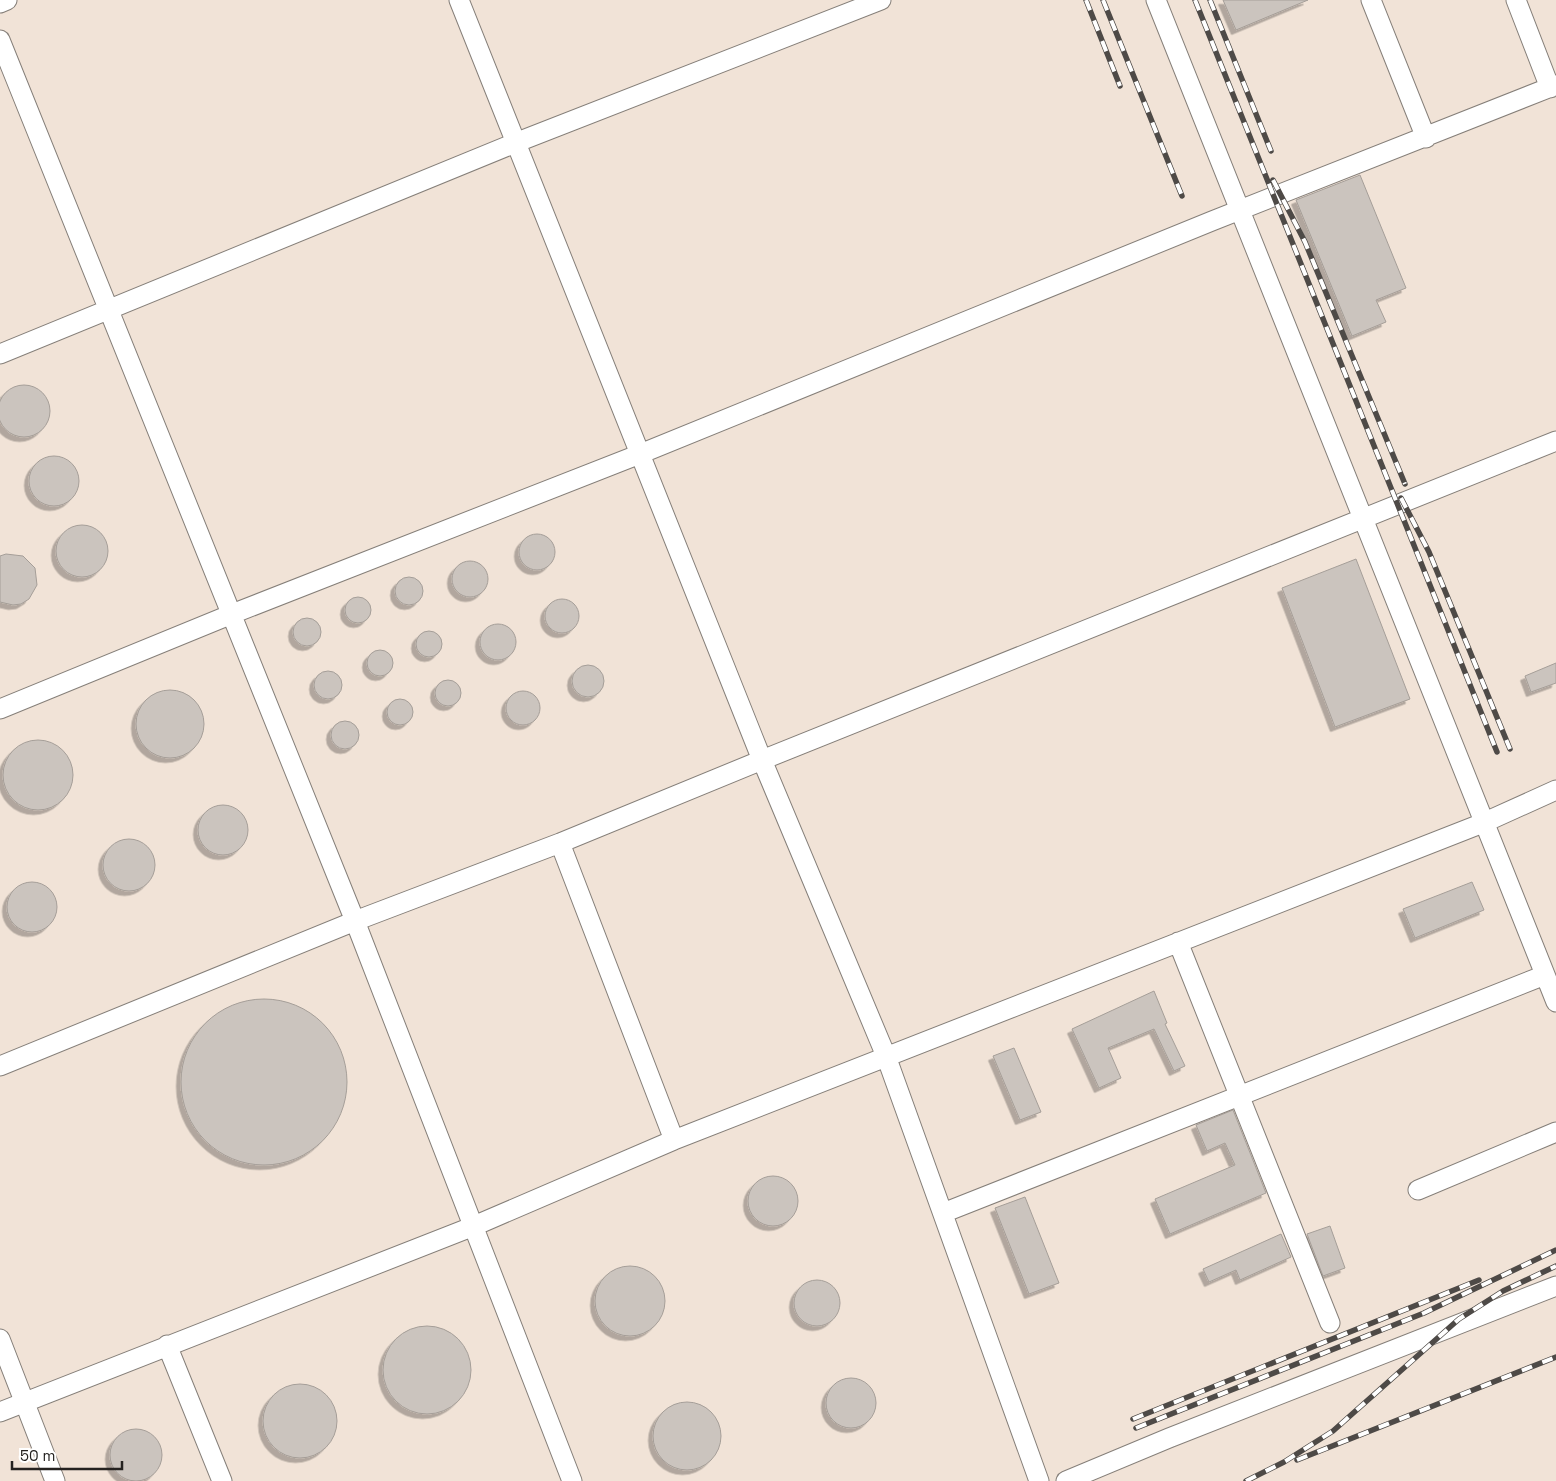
<svg xmlns="http://www.w3.org/2000/svg" width="1556" height="1481" font-family="'Space Grotesk',sans-serif">
	<style>
		.built { fill: #f1e3d7 }
		.building { fill: #cbc4be; stroke: #a59e98; filter: url(#shadow) }
		.lines { fill: none; stroke-linecap: round; stroke-linejoin: round }
		.minor-casing { stroke: #857f79; stroke-width: 21 }
		.minor { stroke: #fff; stroke-width: 19 }
		.rail-casing { stroke: #4e4a47; stroke-width: 5.5 }
		.rail { stroke: #fff; stroke-width: 4; stroke-dasharray: 11; stroke-linecap: butt }
	</style>
	<defs>
		<filter id="shadow"><feDropShadow dx="-4.5" dy="4.5" stdDeviation="0" flood-color="#0004"/></filter>
	</defs>
	<rect width="100%" height="100%" fill="#f5ede7"/>
	<path class="built" d="M0 0H1556V1481H0Z"/>
	<path class="building" d="M1223 0H1308L1236 30Z
		M1360 175 1406 288 1376 300 1386 322 1352 336 1296 200Z
		M-2 411a26 26 0 1 1 52 0a26 26 0 1 1-52 0Z
		M29 481a25 25 0 1 1 50 0a25 25 0 1 1-50 0Z
		M56 551a26 26 0 1 1 52 0a26 26 0 1 1-52 0Z
		M519 552a18 18 0 1 1 36 0a18 18 0 1 1-36 0Z
		M6 554 23 556 35 568 37 585 29 599 21 604 13 605 0 602V556Z
		M1356 559 1410 699 1335 727 1282 588Z
		M452 579a18 18 0 1 1 36 0a18 18 0 1 1-36 0Z
		M395 591a14 14 0 1 1 28 0a14 14 0 1 1-28 0Z
		M345 610a13 13 0 1 1 26 0a13 13 0 1 1-26 0Z
		M545 616a17 17 0 1 1 34 0a17 17 0 1 1-34 0Z
		M293 632a14 14 0 1 1 28 0a14 14 0 1 1-28 0Z
		M480 642a18 18 0 1 1 36 0a18 18 0 1 1-36 0Z
		M416 644a13 13 0 1 1 26 0a13 13 0 1 1-26 0Z
		M367 663a13 13 0 1 1 26 0a13 13 0 1 1-26 0Z
		M1556 663V683L1531 692 1525 676Z
		M572 681a16 16 0 1 1 32 0a16 16 0 1 1-32 0Z
		M314 685a14 14 0 1 1 28 0a14 14 0 1 1-28 0Z
		M435 693a13 13 0 1 1 26 0a13 13 0 1 1-26 0Z
		M136 724a34 34 0 1 1 68 0a34 34 0 1 1-68 0Z
		M506 708a17 17 0 1 1 34 0a17 17 0 1 1-34 0Z
		M387 712a13 13 0 1 1 26 0a13 13 0 1 1-26 0Z
		M331 735a14 14 0 1 1 28 0a14 14 0 1 1-28 0Z
		M3 775a35 35 0 1 1 70 0a35 35 0 1 1-70 0Z
		M198 830a25 25 0 1 1 50 0a25 25 0 1 1-50 0Z
		M103 865a26 26 0 1 1 52 0a26 26 0 1 1-52 0Z
		M1472 882 1484 910 1415 938 1403 909Z
		M7 907a25 25 0 1 1 50 0a25 25 0 1 1-50 0Z
		M1154 991 1167 1023 1165 1024 1185 1066 1174 1071 1154 1029 1108 1048 1121 1078 1099 1088 1072 1029Z
		M181 1082a83 83 0 1 1 166 0a83 83 0 1 1-166 0Z
		M1014 1048 1041 1112 1020 1120 993 1056Z
		M1233 1110 1266 1193 1170 1234 1155 1199 1235 1165 1225 1143 1207 1151 1196 1125Z
		M748 1201a25 25 0 1 1 50 0a25 25 0 1 1-50 0Z
		M1025 1197 1059 1283 1029 1294 995 1208Z
		M1330 1226 1345 1268 1323 1276 1307 1234Z
		M1281 1234 1291 1257 1240 1280 1236 1270 1209 1282 1203 1269Z
		M595 1301a35 35 0 1 1 70 0a35 35 0 1 1-70 0Z
		M794 1303a23 23 0 1 1 46 0a23 23 0 1 1-46 0Z
		M383 1370a44 44 0 1 1 88 0a44 44 0 1 1-88 0Z
		M826 1403a25 25 0 1 1 50 0a25 25 0 1 1-50 0Z
		M263 1421a37 37 0 1 1 74 0a37 37 0 1 1-74 0Z
		M653 1436a34 34 0 1 1 68 0a34 34 0 1 1-68 0Z
		M110 1455a26 26 0 1 1 52 0a26 26 0 1 1-52 0Z"/>
	<g class="lines">
		<g class="minor-casing">
			<path id="minor" d="M459 0 762 760 886 1056 1039 1481
				M1156 0 1556 1002
				M1371 0 1426 138
				M1516 0 1550 88
				M0 3 7 0
				M0 40 355 921 572 1481
				M0 354 515 143 881 0
				M0 709 232 614 640 454 1212 221 1556 85
				M560 843 674 1140
				M1178 942 1330 1323
				M0 1066 355 921 560 843 762 760 1556 441
				M1418 1190 1556 1132
				M943 1213 1545 975
				M0 1339 55 1481
				M167 1345 222 1481
				M0 1412 474 1226 674 1140 1483 823 1556 790
				M1066 1481 1169 1438 1556 1286"/>
		</g>
		<use href="#minor" class="minor"/>
		<g class="rail-casing">
			<path id="rail" d="M1086 0 1120 86
				M1103 0 1182 196
				M1195 0 1497 752
				M1210 0 1271 151
				M1273 180 1305 242 1405 484
				M1401 498 1429 552 1510 749
				M1133 1419 1479 1280
				M1136 1428 1424 1313 1556 1250
				M1297 1460 1556 1357
				M1246 1481 1284 1462 1333 1431 1459 1319 1503 1291 1556 1266"/>
		</g>
		<use href="#rail" class="rail"/>
	</g>
	<path d="M12 1461v8h110v-8" fill="none" stroke="#252220" stroke-width="2.5"/>
	<text x="20" y="1461" font-size="15" fill="#252220" stroke="#ffffff" stroke-width="4" paint-order="stroke">50 m</text>
</svg>
